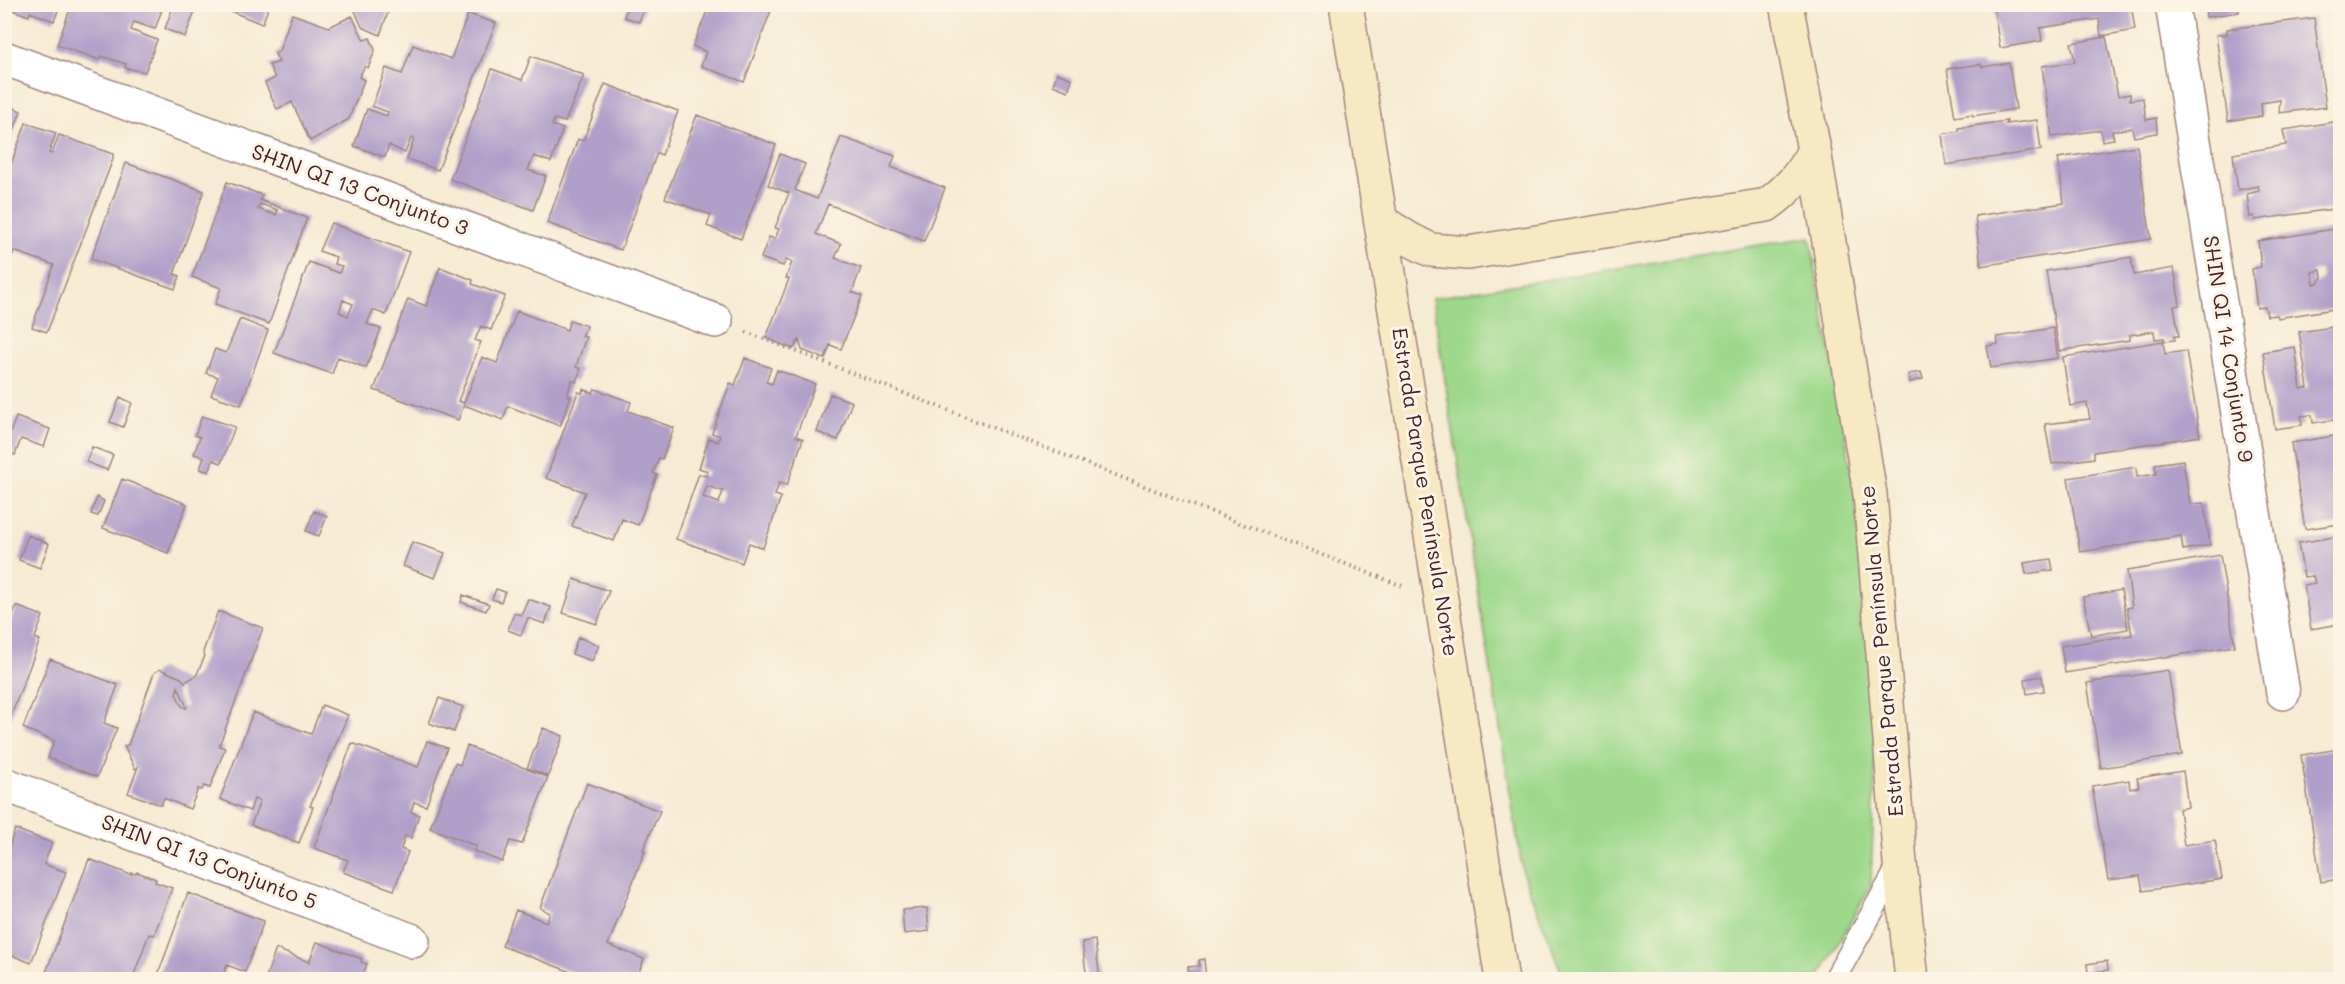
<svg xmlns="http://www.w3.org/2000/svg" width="2345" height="984" font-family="Mali,sans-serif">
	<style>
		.green { fill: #9dd88b; stroke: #747c5b; stroke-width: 1.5 }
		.building { fill: #b09fc9; fill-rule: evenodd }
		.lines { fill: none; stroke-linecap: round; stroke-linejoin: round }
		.service-casing { stroke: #a0857f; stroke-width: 24 }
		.minor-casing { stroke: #a0857f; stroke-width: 36 }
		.secondary-casing { stroke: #a0857f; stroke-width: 36 }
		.path { stroke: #a0857f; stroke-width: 4; stroke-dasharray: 1.5 4.5; stroke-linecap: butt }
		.service { stroke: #fff; stroke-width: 21 }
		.minor { stroke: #fff; stroke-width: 33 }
		.secondary { stroke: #f7e9c3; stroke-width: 33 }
		.labels { text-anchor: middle; stroke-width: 6; stroke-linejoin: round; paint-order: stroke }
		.street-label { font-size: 21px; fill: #4a1f2b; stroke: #fcf5e5 }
	</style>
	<rect width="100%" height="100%" fill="#fcf5e5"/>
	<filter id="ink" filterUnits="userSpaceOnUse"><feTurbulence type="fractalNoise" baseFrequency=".0167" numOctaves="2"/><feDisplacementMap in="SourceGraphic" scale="12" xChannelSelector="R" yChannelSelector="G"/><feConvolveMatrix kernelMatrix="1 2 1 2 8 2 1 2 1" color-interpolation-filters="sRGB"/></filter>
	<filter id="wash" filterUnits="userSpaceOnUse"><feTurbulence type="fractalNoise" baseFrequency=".008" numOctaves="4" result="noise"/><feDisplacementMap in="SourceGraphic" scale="24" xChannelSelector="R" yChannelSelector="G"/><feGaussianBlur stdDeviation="1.35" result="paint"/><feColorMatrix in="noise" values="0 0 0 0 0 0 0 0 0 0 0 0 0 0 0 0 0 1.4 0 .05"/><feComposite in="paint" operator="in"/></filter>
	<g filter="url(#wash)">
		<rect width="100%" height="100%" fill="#f6ebd3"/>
		<path class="green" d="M1810 237 1852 473 1870 633 1875 770 1871 886 1818 979H1564L1523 874 1432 298Z"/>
		<g id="blocks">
			<path class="building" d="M4 4H53L59 8 54 21 30 12 29 16 4 7Z
				M72 4H164L155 29 134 22 131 30 157 40 145 72 125 68 126 64 101 56 100 60 57 45Z
				M174 4H188L196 8 185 37 165 29Z
				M213 4H270L262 24Z
				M352 4H391L380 35 362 27Z
				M629 4 645 6 639 22 624 17Z
				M710 4H761L772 8 744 82 701 66 706 52 693 46Z
				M1993 4H2131L2135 30 2101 36 2099 19 2040 28 2042 41 2000 48Z
				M2205 4H2238L2239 12 2206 17Z
				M292 14 329 27 352 16 364 40 370 38 375 50 368 68 365 66 359 77 364 80 349 119 310 141 292 102 277 109 265 83 275 78 269 65 279 62 275 54 279 51Z
				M468 14 496 23 438 170 407 159 414 139 411 138 405 153 389 145 385 157 354 146 367 109 387 116 388 112 372 106 386 68 402 74 413 45 451 59Z
				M2314 18 2326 107 2279 113 2280 100 2261 103 2262 116 2228 121 2216 35 2227 34V29Z
				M2106 37 2118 96 2130 94V100L2143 98 2146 120 2156 118 2157 133 2134 137 2132 128 2112 131 2114 139 2102 141 2101 130 2052 137 2042 66 2075 62 2071 43Z
				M531 56 584 75 565 122 554 119 552 125 563 129 551 162 534 156 528 170 546 176 533 210 450 179 492 69 522 80Z
				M2009 63 2016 109 1973 116 1972 114 1955 117 1947 69 1981 64 1982 67Z
				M1057 73 1072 79 1068 91 1053 85Z
				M605 84 678 111 662 155 657 153 621 250 547 223 578 139 583 141Z
				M4 104 21 111 9 144 4 142Z
				M697 115 776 145 741 239 707 226 711 215 665 198Z
				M2037 120 2041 150 1946 165 1942 134 1959 131V128L2007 121 2006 124Z
				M2340 121V208L2255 220 2254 216 2250 217 2247 194 2259 191 2258 186 2238 190 2233 154 2286 145 2283 130Z
				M26 123 56 133 49 153 52 154 59 135 113 154V159L47 332 32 327 54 265 14 251 13 254 4 251V183Z
				M841 137 895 156 891 167 945 188 924 241 828 204 816 234 841 244 835 258 861 268 852 292 862 296 841 349 830 345 825 359 802 350 799 340 793 349 766 338 789 279 786 278 792 262 786 260 783 266 761 258 769 237 775 239 779 229 775 228 789 193 768 185 780 154 805 164 795 190 817 199Z
				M2137 146 2151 239 1981 266 1975 216 2064 203 2058 158Z
				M126 163 204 191 174 274 180 276 175 289 91 259Z
				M227 182 262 195 260 200 307 218 269 324 215 304 221 288 192 277ZM260 204 278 210 276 215 258 209Z
				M331 223 409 252 386 315 373 310 367 324 381 329 366 368 338 357 332 374 274 353 309 262 339 273 342 266 334 264 336 257 319 251ZM343 300 353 304 348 316 339 312Z
				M2340 228V308L2278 318 2277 315 2267 316 2265 307 2257 308 2252 269 2261 267 2258 241ZM2321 270 2322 277 2318 283 2314 284 2312 272Z
				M2131 257 2134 275 2174 268 2180 305 2174 306 2179 336H2174L2175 340 2164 341V338L2155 339 2154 331 2130 335V340L2059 351 2046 271Z
				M440 267 473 280 472 284 505 296 491 330 481 326 475 340 481 342 458 401 464 403 482 357 497 363 517 311 567 330 570 320 587 326 582 336 586 337 576 367 581 369 576 382 572 380 567 395 571 396 560 426 508 406 503 420 464 405 458 420 374 390 408 299 426 306Z
				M240 319 268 330 241 405 211 395 218 377 206 373 215 349 226 353Z
				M2340 326V419L2313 423 2312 415 2301 416 2302 425 2275 429 2263 352 2295 347 2301 389 2308 388 2299 332Z
				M2053 328 2058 358 1991 368 1987 346 1998 344 1997 337Z
				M2163 341 2165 354 2186 351 2200 436 2094 452V458L2052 464 2045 424 2090 419 2087 403 2070 406 2063 357Z
				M745 358 771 368 766 382 772 384 777 370 815 384 796 436 803 439 787 485 779 483 775 495 781 497 763 548 749 543 742 563 676 539 699 474 706 476 708 471 699 468 709 438 718 442 720 436 712 433 730 383 735 385ZM707 486 723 491 719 503 703 497Z
				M1921 372 1923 379 1910 382 1908 374Z
				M583 389 593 393 595 389 631 402 628 411 674 428 662 459 659 458 653 473 657 475 638 525 622 519 614 541 572 526 585 492 546 478 578 392 582 393Z
				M830 394 852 402 838 440 817 432Z
				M120 397 132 403 123 427 110 422Z
				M202 416 235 427 221 463 213 460 209 472 200 469 204 457 194 454 200 437 195 435Z
				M16 417 50 429 44 447 21 439 15 455 4 451 8 440 4 439V431L10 433Z
				M2340 435V524L2305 529 2291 443Z
				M92 447 113 455 107 470 86 462Z
				M2183 460 2190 504 2204 503 2210 545 2183 550 2181 536 2080 552 2068 478 2136 467 2137 477 2156 474 2155 464Z
				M122 479 187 504 168 553 103 528Z
				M97 497 104 501 98 516 91 514Z
				M314 511 327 516 319 536 306 531Z
				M28 535 49 544 40 568 19 560Z
				M2340 536V624L2311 629 2304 585 2315 583 2313 576 2304 577 2298 543Z
				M412 542 445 553 435 578 403 566Z
				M2220 555 2235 646 2065 673 2061 646 2132 635 2127 608 2132 607 2127 571Z
				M2051 559 2053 570 2026 574 2024 563Z
				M574 579 609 591 597 624 563 613Z
				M496 589 505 592 501 602 492 599Z
				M2121 590 2128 629 2091 636 2083 597Z
				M463 595 489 604 486 611 461 602Z
				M528 599 551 607 545 624 528 618 521 635 508 630 514 613 521 615Z
				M16 606 43 616 35 638 40 640 5 731 4 626 8 628Z
				M218 611 263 628 219 746 225 748 210 788 204 786 202 790 198 789 190 809 164 798 161 805 128 793 138 767 135 769 124 746 128 745 154 673 160 669 181 678 185 682 196 676 205 656 203 652ZM178 687 187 707 186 708 182 706 176 694Z
				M578 637 599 645 592 661 572 654Z
				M50 659 118 685 104 723 117 728 97 777 48 758 54 741 23 728Z
				M2168 670 2182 755 2101 768 2087 683Z
				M2042 676 2044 691 2027 694 2025 679Z
				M439 698 463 707 454 732 429 723Z
				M322 705 348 715 310 806 313 807 299 843 251 825 260 801 254 799 250 811 220 799 253 712 311 734Z
				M543 728 563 736 548 776 527 768Z
				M427 741 447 748 426 806 414 802 411 812 419 815 411 838 405 836 401 849 408 852 394 890 343 872 348 860 314 848 352 743 418 767Z
				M467 746 548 777 522 844 510 841 502 862 474 851 476 846 430 828 455 763 460 765Z
				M2339 749 2340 753V879L2321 882 2301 755Z
				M2183 771 2188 807 2179 809 2184 845 2215 840 2222 879 2143 891 2140 876 2108 880 2092 786 2129 780 2130 789 2139 787 2137 778Z
				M587 783 660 811 643 850 645 851 608 945 644 959 636 980H605L596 976 595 980H592L502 946 516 910 546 922 550 913 540 908Z
				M15 829 52 843 44 864 66 872 31 963 4 952V849L8 850Z
				M89 859 131 875V873L135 874 137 872 156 879 155 882 172 888 154 935 149 934 132 980H43Z
				M188 893 264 921 245 972 227 965 221 980H156Z
				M927 908 929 931 904 934 902 910Z
				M1095 940 1100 980H1087L1082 942Z
				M317 942 362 959 361 962 367 964 361 980H265L276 949 309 962Z
				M1204 959 1206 980H1190L1188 967 1199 966V960Z
				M2107 961 2108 970 2088 973 2087 964Z
				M1424 972 1439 977 1443 980H1425Z"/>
		</g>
	</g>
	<g filter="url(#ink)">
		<use href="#blocks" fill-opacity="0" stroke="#a0857f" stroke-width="1.5"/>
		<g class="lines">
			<g class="service-casing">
				<path id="service" d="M1834 980 1900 863"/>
			</g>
			<g class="minor-casing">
				<path id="minor" d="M2172 4 2283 693
					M4 58 716 321
					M4 784 413 941"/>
			</g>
			<g class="secondary-casing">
				<path id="secondary" d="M1346 4 1502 980
					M1786 4 1814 150 1870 494 1900 863 1912 980
					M1382 222 1409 239 1431 250 1468 253 1767 205C1789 189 1802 174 1814 150"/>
			</g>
			<path class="path" d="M746 332 1405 587"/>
			<use href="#service" class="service"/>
			<use href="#minor" class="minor"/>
			<use href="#secondary" class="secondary"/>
		</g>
	</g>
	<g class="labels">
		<g class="street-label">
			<text transform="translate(360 190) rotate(20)" y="7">SHIN QI 13 Conjunto 3</text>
			<text transform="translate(2228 349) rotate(81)" y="7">SHIN QI 14 Conjunto 9</text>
			<text transform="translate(1425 492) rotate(81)" y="7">Estrada Parque Península Norte</text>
			<text transform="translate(1882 651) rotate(-95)" y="7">Estrada Parque Península Norte</text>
			<text transform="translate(209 862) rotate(21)" y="7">SHIN QI 13 Conjunto 5</text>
		</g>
	</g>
	<rect width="2345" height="984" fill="none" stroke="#fcf5e5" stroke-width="24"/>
</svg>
